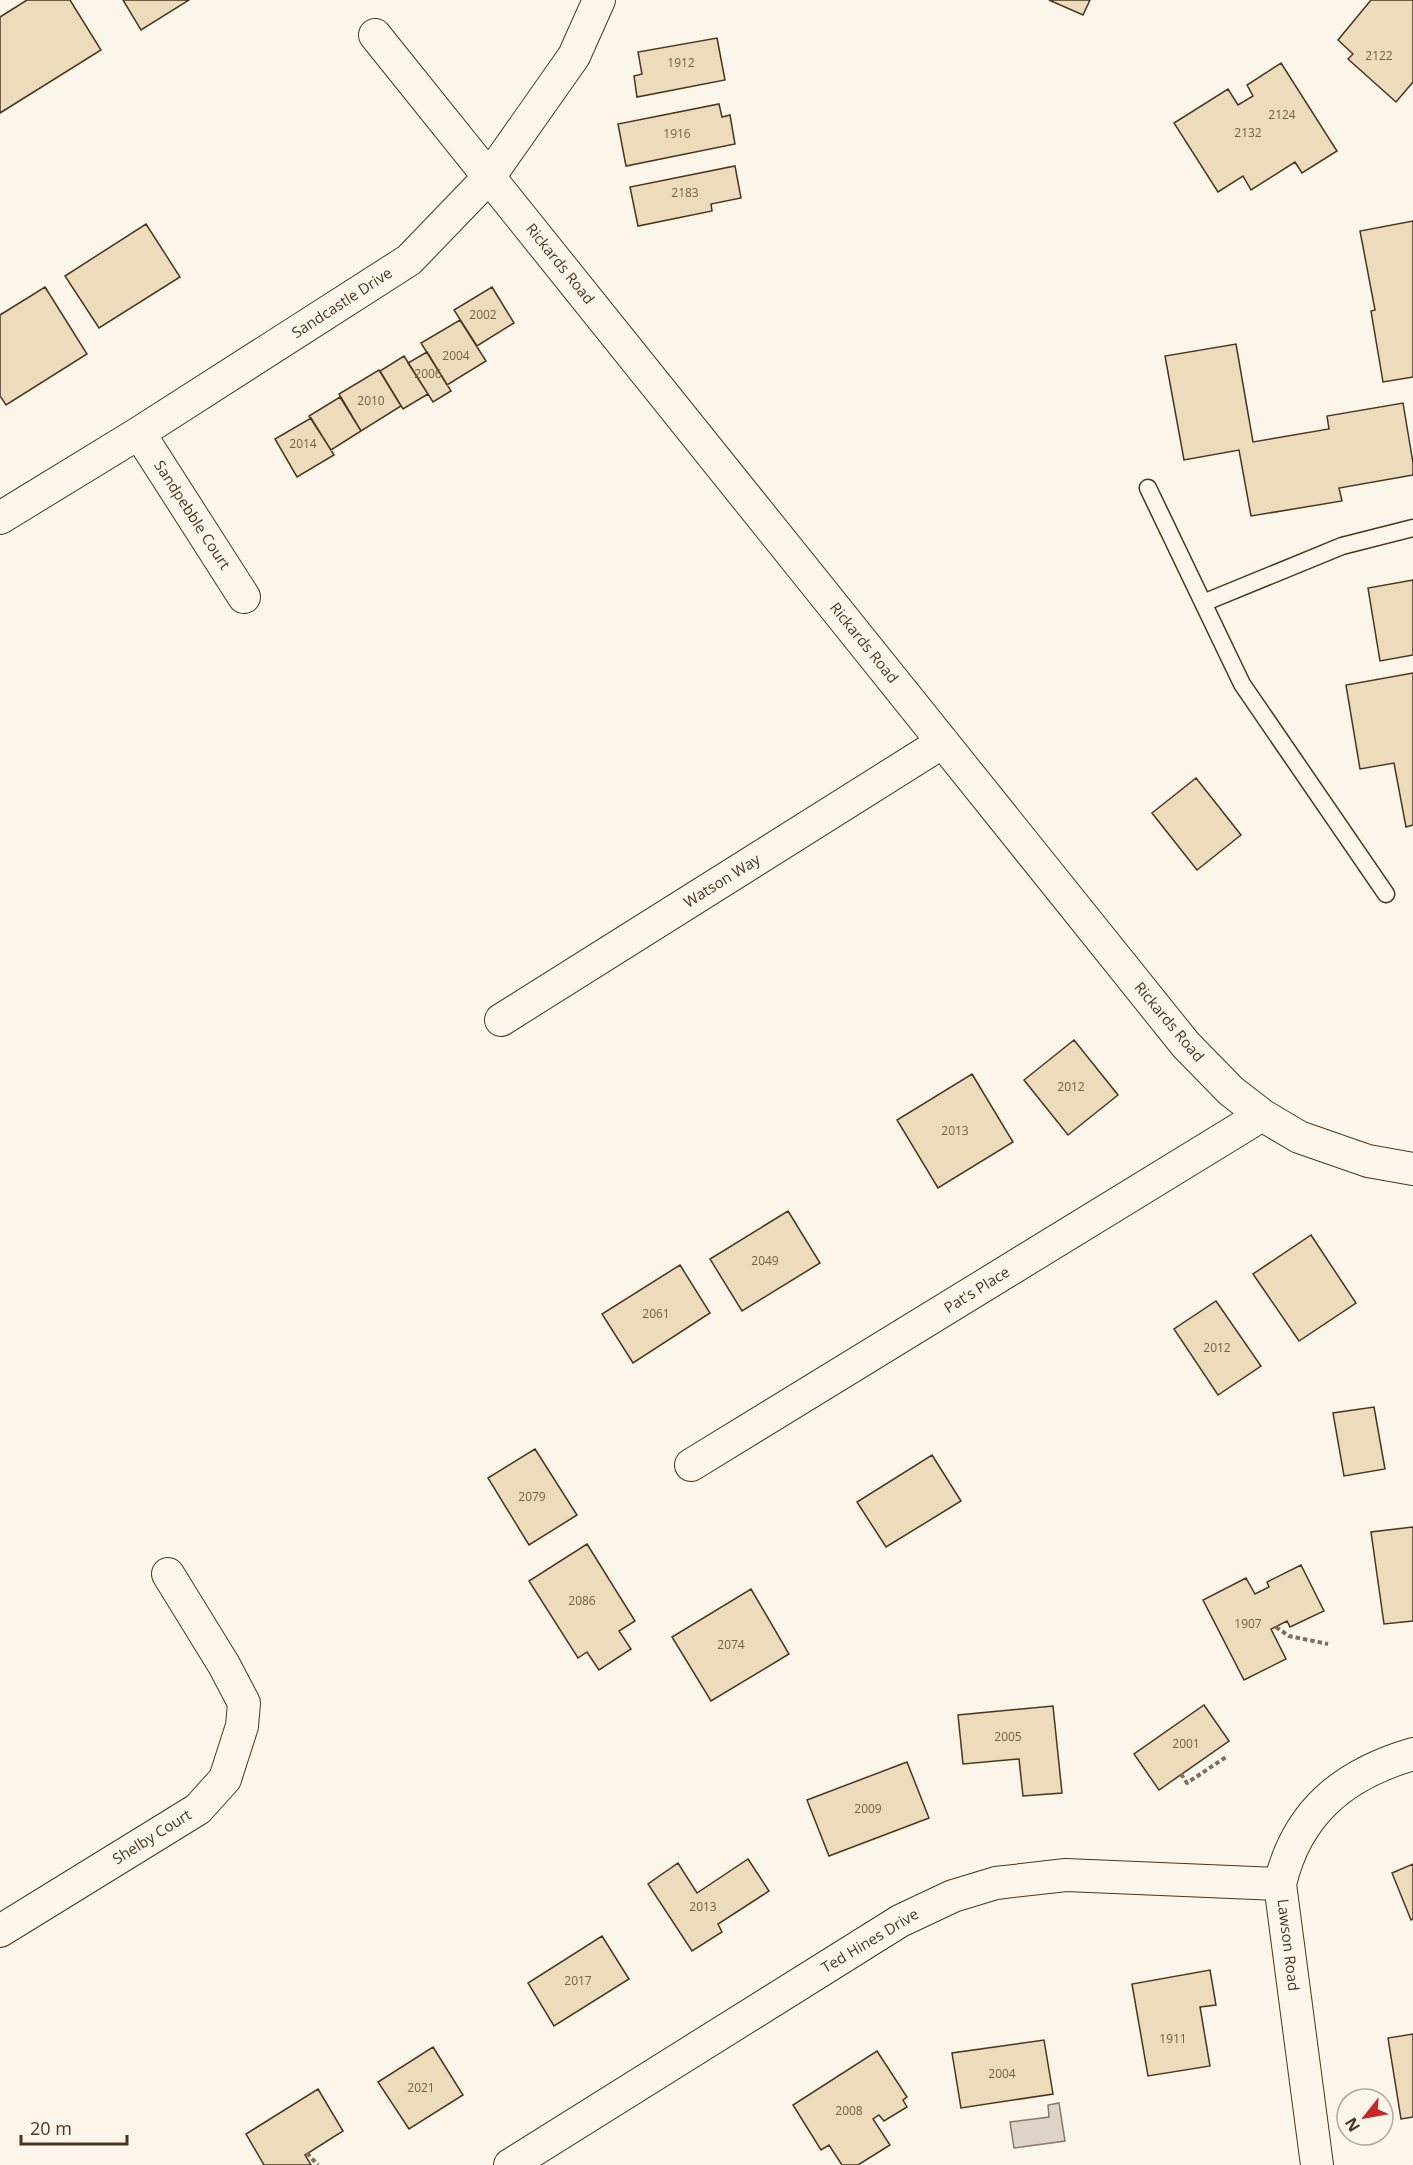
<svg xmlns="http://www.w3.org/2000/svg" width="1413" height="2165" font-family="'Open Sans',sans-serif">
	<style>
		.water { fill: #dcd4c6; stroke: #887966; stroke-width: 1.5 }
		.building { fill: #ecdcbc; stroke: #4a3520; stroke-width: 1.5 }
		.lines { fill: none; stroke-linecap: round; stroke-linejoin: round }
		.service-casing { stroke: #4a3520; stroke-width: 19 }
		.minor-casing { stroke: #4a3520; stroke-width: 34 }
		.path { stroke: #7f6f5c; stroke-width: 4; stroke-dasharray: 4.5 3; stroke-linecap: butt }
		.service { stroke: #fbf6e9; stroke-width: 16 }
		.minor { stroke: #fbf6e9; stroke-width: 32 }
		.labels { text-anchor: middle; stroke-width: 4.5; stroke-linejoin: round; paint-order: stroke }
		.number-label { font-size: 12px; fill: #725f47 }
		.street-label { font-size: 15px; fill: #4a3520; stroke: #fbf6e9 }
	</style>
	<rect width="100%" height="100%" fill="#fbf6e9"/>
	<path class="water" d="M1059 2103 1065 2141 1014 2148 1010 2122 1049 2117 1048 2105Z"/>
	<path class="building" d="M27 0H70L101 50 0 113V17Z
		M123 0H189L141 30Z
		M1049 0H1090L1083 15Z
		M1371 0H1413V82L1396 102 1348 59 1353 54 1338 40Z
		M717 38 725 80 637 97 634 76 642 74 638 52Z
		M1281 63 1337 151 1302 173 1295 162 1251 190 1243 176 1218 192 1174 123 1228 89 1238 105 1253 96 1247 85Z
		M719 104 722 117 730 115 735 144 626 166 618 124Z
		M735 166 741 198 711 204 712 211 638 226 630 187Z
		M1413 221V377L1383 382 1371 311 1375 310 1360 231Z
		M146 224 180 277 99 328 65 276Z
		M45 287 87 354 6 405 0 396V315Z
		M492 287 514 323 477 346 454 310Z
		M460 320 486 361 447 385 421 343Z
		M1236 344 1253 442 1329 429 1327 416 1403 403 1413 463V475L1339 488 1342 501 1251 516 1239 450 1184 460 1165 356Z
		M427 352 451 391 433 402 408 363Z
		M404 356 428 394 403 409 380 371Z
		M379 370 401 406 361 431 339 394Z
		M340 397 361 431 331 450 309 416Z
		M311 418 334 455 297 477 275 439Z
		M1413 580V655L1380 661 1368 588Z
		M1413 673V825L1406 827 1394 763 1360 769 1346 685Z
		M1196 778 1241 835 1197 870 1152 813Z
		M1074 1040 1118 1095 1068 1135 1024 1080Z
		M972 1074 1013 1142 938 1188 897 1120Z
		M788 1211 820 1263 742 1311 710 1259Z
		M1311 1235 1356 1303 1299 1341 1253 1274Z
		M680 1265 710 1313 633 1363 602 1314Z
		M1216 1301 1261 1366 1218 1395 1174 1329Z
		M1374 1407 1385 1469 1344 1476 1333 1413Z
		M535 1449 577 1515 529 1545 488 1478Z
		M932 1455 961 1501 886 1547 857 1502Z
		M1413 1527V1621L1384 1624 1371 1532Z
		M587 1544 635 1621 619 1631 631 1649 599 1670 587 1652 578 1658 529 1581Z
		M1301 1565 1324 1611 1290 1627 1287 1621 1271 1629 1286 1659 1244 1680 1203 1600 1246 1578 1255 1594 1269 1587 1267 1582Z
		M751 1589 789 1654 711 1701 672 1637Z
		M1204 1705 1229 1741 1159 1790 1134 1754Z
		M1053 1706 1062 1793 1023 1796 1019 1759 963 1764 958 1715Z
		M907 1762 929 1818 829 1856 807 1800Z
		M748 1859 769 1891 718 1924 722 1932 692 1951 648 1884 678 1863 697 1893Z
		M1413 1864V1919L1411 1920 1392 1873Z
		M602 1936 629 1979 554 2026 528 1983Z
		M1210 1970 1216 2005 1200 2007 1210 2066 1148 2076 1132 1984Z
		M1413 2034V2117L1401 2119 1388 2038Z
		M1044 2040 1053 2094 961 2108 952 2053Z
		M433 2047 463 2095 409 2129 378 2082Z
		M877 2051 907 2097 903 2100 907 2107 884 2121 879 2115 873 2119 890 2145 858 2165H842L829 2145 821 2150 793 2105Z
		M318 2089 343 2131 305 2155 311 2165H264L246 2134Z"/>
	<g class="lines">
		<g class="service-casing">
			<path id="service" d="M1148 488 1242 684 1386 894
				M1203 603 1342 546 1413 528"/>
		</g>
		<g class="minor-casing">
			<path id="minor" d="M375 35 1186 1045 1231 1091 1262 1115 1299 1137 1368 1161 1413 1169
				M139 433 244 597
				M0 518 139 433 409 260 489 177 574 56 599 0
				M501 1020 943 742
				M691 1465 1262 1115
				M0 1931 198 1809 225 1779 242 1726 244 1703 224 1665 168 1574
				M510 2165 900 1921 953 1896 996 1883 1066 1875 1280 1884
				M1317 2165 1280 1884C1297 1812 1344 1774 1413 1754"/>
		</g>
		<path class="path" d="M1276 1627 1289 1636 1328 1644
			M1181 1774 1187 1783 1226 1757
			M307 2153 318 2165"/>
		<use href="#service" class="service"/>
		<use href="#minor" class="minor"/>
	</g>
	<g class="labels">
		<g class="number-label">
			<text x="1379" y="60">2122</text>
			<text x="681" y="67">1912</text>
			<text x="1282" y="119">2124</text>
			<text x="1248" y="137">2132</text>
			<text x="677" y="138">1916</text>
			<text x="685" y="197">2183</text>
			<text x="483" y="319">2002</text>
			<text x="456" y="360">2004</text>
			<text x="428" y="378">2006</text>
			<text x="371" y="405">2010</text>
			<text x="303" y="448">2014</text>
			<text x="1071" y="1091">2012</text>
			<text x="955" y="1135">2013</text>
			<text x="765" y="1265">2049</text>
			<text x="656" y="1318">2061</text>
			<text x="1217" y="1352">2012</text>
			<text x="532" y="1501">2079</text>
			<text x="582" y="1605">2086</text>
			<text x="1248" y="1628">1907</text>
			<text x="731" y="1649">2074</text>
			<text x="1008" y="1741">2005</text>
			<text x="1186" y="1748">2001</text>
			<text x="868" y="1813">2009</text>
			<text x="703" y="1911">2013</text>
			<text x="578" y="1985">2017</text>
			<text x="1173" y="2043">1911</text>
			<text x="1002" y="2078">2004</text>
			<text x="421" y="2092">2021</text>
			<text x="849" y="2115">2008</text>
		</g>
		<g class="street-label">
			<text transform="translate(560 264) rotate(51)" y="5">Rickards Road</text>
			<text transform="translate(342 303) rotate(-33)" y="5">Sandcastle Drive</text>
			<text transform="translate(192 515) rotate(57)" y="5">Sandpebble Court</text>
			<text transform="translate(864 643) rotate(51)" y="5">Rickards Road</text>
			<text transform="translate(722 881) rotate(-32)" y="5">Watson Way</text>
			<text transform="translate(1169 1022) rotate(50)" y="5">Rickards Road</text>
			<text transform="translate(977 1290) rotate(-32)" y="5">Pat's Place</text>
			<text transform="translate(152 1837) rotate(-32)" y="5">Shelby Court</text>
			<text transform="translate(870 1941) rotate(-31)" y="5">Ted Hines Drive</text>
			<text transform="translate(1288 1945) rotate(83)" y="5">Lawson Road</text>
		</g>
	</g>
	<g transform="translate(1365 2117) rotate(239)"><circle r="28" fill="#fbf6e9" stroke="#b4a999" stroke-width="1.5"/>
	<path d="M0-4.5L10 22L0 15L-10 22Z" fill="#c62828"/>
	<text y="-9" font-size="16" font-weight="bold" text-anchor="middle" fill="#4a3520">N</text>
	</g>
	<path d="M21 2135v9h106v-9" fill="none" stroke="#4a3520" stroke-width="3"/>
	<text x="30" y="2135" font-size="18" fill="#4a3520" stroke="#fbf6e9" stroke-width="4.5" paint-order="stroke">20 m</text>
</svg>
